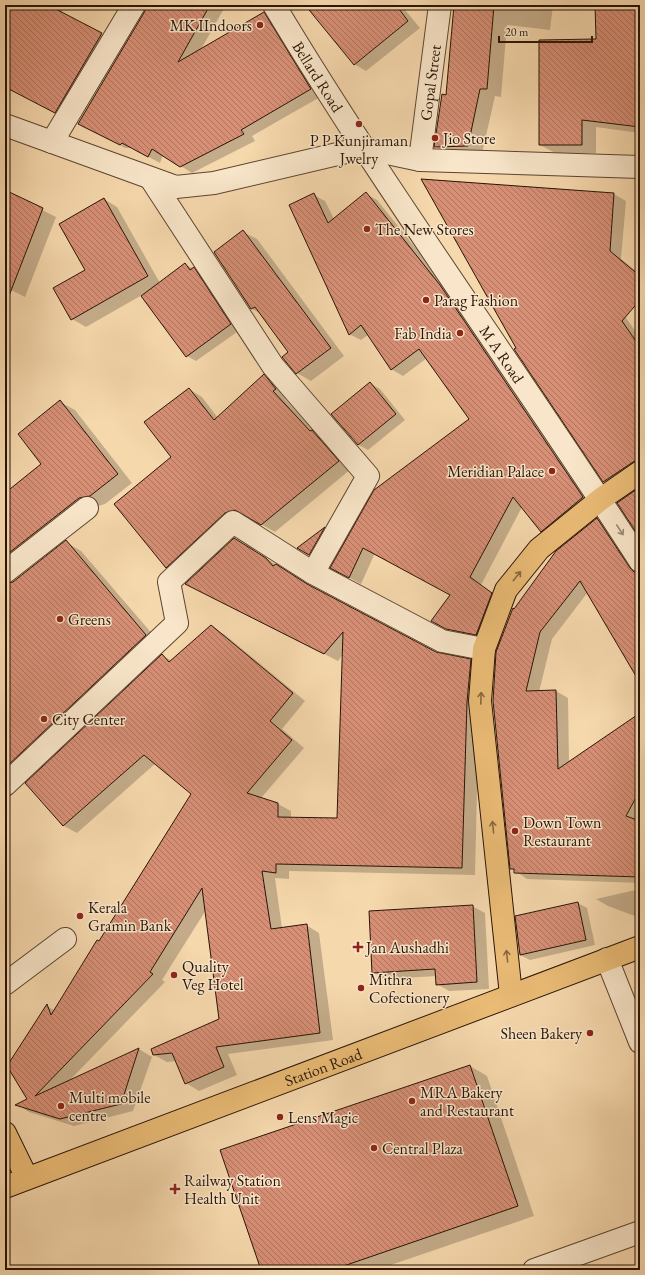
<svg xmlns="http://www.w3.org/2000/svg" width="645" height="1275" font-family="'EB Garamond',serif">
	<style>
		.shadow { fill: #0003 }
		.building { fill: url(#building-back-hatch); stroke: #291406 }
		.lines { fill: none; stroke-linecap: round; stroke-linejoin: round }
		.minor-casing { stroke: #5c4530; stroke-width: 24 }
		.major-casing { stroke: #291406; stroke-width: 24 }
		.minor { stroke: #f9e6ca; stroke-width: 22 }
		.major { stroke: #ebbc76; stroke-width: 22 }
		.oneway { stroke: #9b8872 }
		.oneway2 { stroke: #8a683e }
		.poi-dot { fill: #8f2418; stroke: #f9e6ca; stroke-width: 1.5 }
		.labels { text-anchor: middle; stroke-width: 3; stroke-linejoin: round; paint-order: stroke }
		.poi-label { font-size: 16px; fill: #291406; stroke: #f9e6ca; text-anchor: start }
		.street-label { font-size: 16px; fill: #291406; stroke: #f9e6ca }
	</style>
	<defs>
		<pattern id="building-back-hatch" width="6" height="6" patternUnits="userSpaceOnUse"><rect width="6" height="6" fill="#d78f76"/><path d="M-1 5l2 2M0 0l6 6M5-1l2 2" fill="none" stroke="#ae745f"/></pattern>
	</defs>
	<rect width="100%" height="100%" fill="#f6d8ad"/>
	<filter id="stains"><feTurbulence type="fractalNoise" baseFrequency=".005" numOctaves="4"/><feColorMatrix values="0 0 0 0 .2 0 0 0 0 .09 0 0 0 0 .02 0 0 0 .5 -.17"/></filter>
	<radialGradient id="worn" r=".72"><stop offset=".6" stop-color="#630" stop-opacity="0"/><stop offset="1" stop-color="#630" stop-opacity=".3"/></radialGradient>
	<path class="shadow" d="M5 5H65L61 13 114 41 67 119 5 86Z
		M147 5H226L200 51 264 13 276 20 322 96 252 136 255 141 192 173 163 155 160 163 132 148H125L91 130 146 12Z
		M307 5H401L420 28 366 71 354 64Z
		M455 5H553L550 30 507 25 501 97 495 96 482 154 450 155 435 146 447 96Z
		M596 5H640V133L596 127V153H555L540 145 597 40Z
		M422 180 614 194 626 201 621 259 640 274V305L615 302 640 338V473L616 488 604 481 515 349 517 348Z
		M5 191 56 217 25 297 5 287Z
		M366 194 377 200 452 293 594 504 553 537 541 531 522 507 481 585 503 600 488 641 459 635 444 627 451 595 375 553 361 584 332 568 471 419 427 358 403 376 391 369 368 335 361 340 349 334 314 195 325 201 334 219Z
		M104 199 117 207 160 283 185 264 203 274 240 330 196 361 187 356 142 295 86 327 72 319Z
		M243 232 257 239 344 356 311 381 297 373 290 352 262 314 252 309Z
		M264 376 276 383 288 397 285 399 317 434 324 438 351 469 275 532 248 517 238 520 179 574 167 567 172 457 189 389 202 397 218 418Z
		M370 383 380 389 405 420 368 450 359 445 332 414Z
		M60 402 75 410 132 483 105 504 95 507 8 577V585L13 583 66 542 81 551 161 644 8 791V798L11 802 5 807V494L43 464Z
		M597 519 609 526 640 574V681L588 592 552 639 539 692 556 691 568 698 569 763 640 714V883L527 879 511 868 515 610Z
		M248 547 314 589 436 653 470 660 483 668 479 710 475 875 289 871V879L275 878 282 928 306 925 319 933 333 1040 228 1054 237 1075 199 1091 186 1083 176 1061 167 1062 154 1055 220 1019 206 910 162 980 165 982 69 1081 139 1049 152 1057 133 1111 74 1126 29 1112 18 1105 28 1100 47 1006 55 1011 192 794 156 763 77 833 64 826 27 783 162 655 172 661 211 627 224 634 305 701 282 729 304 748 261 798 278 804 291 811V818L338 819 343 654 338 661 186 584Z
		M640 889V918L608 906 596 899Z
		M578 903 587 908 595 945 530 960 520 955Z
		M472 906 485 913 489 989 449 991 437 984V976L385 979 373 972Z
		M470 1066 487 1076 534 1216 376 1270H262Z"/>
	<path class="building" d="M5 5H48L102 33 55 113 5 87Z
		M146 5H210L178 62 264 12 311 89 241 130 244 134 180 167 152 149 148 157 122 143 120 145 78 124 145 11Z
		M305 5H396L408 21 354 65Z
		M454 5H494L487 89H480L468 146 434 147 442 94 446 95Z
		M595 5H640V127L582 120V145H539V40L596 39Z
		M421 179 614 193 610 251 640 276V300L622 321 640 347V460L633 462 603 482 514 349 516 348Z
		M5 190 43 208 7 301H5Z
		M366 192 440 285 583 497 541 532 513 497 470 577 492 593 476 635 446 629 431 621 450 595 363 548 349 578 330 568 374 490 469 419 419 349 391 370 361 325 349 335 289 205 314 193 328 223Z
		M104 198 148 276 71 320 53 288 85 270 59 224Z
		M243 230 331 348 296 374 282 357 288 352 255 307 251 309 214 252Z
		M185 263 190 270 194 267 231 324 186 357 141 296Z
		M264 374 276 389 273 391 310 431 312 430 339 461 261 525 235 510 225 513 166 568 114 504 171 457 144 422 189 388 214 420Z
		M370 382 396 414 358 445 331 414Z
		M60 400 118 474 90 496 79 498 5 556V493L41 464 18 434Z
		M640 487V538L617 503Z
		M597 518 630 568 634 572 640 573V683L580 581 540 632 526 691 556 690 558 769 640 713V790L626 816 640 821V877L514 873V869H510L493 701 496 652 513 608 514 609 556 551Z
		M325 527 309 555 297 548Z
		M234 538 266 558 273 566 276 564 307 584 436 652 471 659 467 702 462 868 276 864V873L262 871 271 929 307 924 320 1033 216 1047 224 1067 185 1084 172 1053 153 1055 151 1049 219 1019 202 888 150 972 153 974 35 1096 139 1048 121 1104 60 1119 15 1105 27 1099 7 1066 47 1004 51 1015 97 940 99 941 191 794 144 755 63 826 25 783 162 654 169 662 211 625 293 693 270 721 292 740 247 793 278 803V817L337 818 343 632 324 654 185 584Z
		M66 540 146 635 5 768V584L13 582Z
		M578 902 586 940 520 955 515 916Z
		M473 905 477 982 436 985 435 969 372 973 369 911Z
		M470 1065 518 1206 332 1270H261L220 1150Z"/>
	<g class="lines">
		<g class="minor-casing">
			<g id="minor">
				<path id="s1" d="M274 5C388 195 520 374 640 561"/>
				<path d="M5 125 176 187 214 183 363 148 420 160 640 167"/>
				<path d="M52 142 134 5"/>
				<path id="s2" d="M420 160 440 5"/>
				<path d="M151 179 273 366 368 476 313 573 442 641 484 649"/>
				<path d="M5 572 87 508"/>
				<path d="M5 785 177 623 169 582 233 522 313 573"/>
				<path d="M607 959 640 1042"/>
				<path d="M5 984 65 939"/>
				<path d="M534 1270 640 1232"/>
			</g>
		</g>
		<g class="major-casing">
			<g id="major">
				<path d="M511 995 480 701 484 649 506 590 539 549 601 499 640 472"/>
				<path d="M5 1133 27 1178"/>
				<path id="s3" d="M5 1187 640 947"/>
			</g>
		</g>
		<use href="#minor" class="minor"/>
		<use href="#major" class="major"/>
	</g>
	<defs><path id="oneway-shaft" d="M-6 0H5M1.5-3L5.5 0L1.5 3" fill="none" stroke-width="1.6" stroke-linecap="round" stroke-linejoin="round"/></defs>
	<use class="oneway" href="#oneway-shaft" transform="translate(620 530) rotate(57)"/>
	<g class="oneway2">
		<use href="#oneway-shaft" transform="translate(517 576) rotate(-51)"/>
		<use href="#oneway-shaft" transform="translate(481 698) rotate(-88)"/>
		<use href="#oneway-shaft" transform="translate(493 827) rotate(-96)"/>
		<use href="#oneway-shaft" transform="translate(507 956) rotate(-96)"/>
	</g>
	<g class="poi-dot">
		<circle cx="260" cy="25" r="4"/>
		<circle cx="359" cy="124" r="4"/>
		<circle cx="435" cy="138" r="4"/>
		<circle cx="367" cy="229" r="4"/>
		<circle cx="426" cy="300" r="4"/>
		<circle cx="460" cy="333" r="4"/>
		<circle cx="552" cy="471" r="4"/>
		<circle cx="60" cy="619" r="4"/>
		<circle cx="44" cy="719" r="4"/>
		<circle cx="515" cy="831" r="4"/>
		<circle cx="80" cy="916" r="4"/>
		<path d="M356 941h4v4h4v4h-4v4h-4v-4h-4v-4h4z"/>
		<circle cx="174" cy="975" r="4"/>
		<circle cx="361" cy="988" r="4"/>
		<circle cx="590" cy="1033" r="4"/>
		<circle cx="412" cy="1101" r="4"/>
		<circle cx="61" cy="1106" r="4"/>
		<circle cx="280" cy="1117" r="4"/>
		<circle cx="374" cy="1148" r="4"/>
		<path d="M173 1183h4v4h4v4h-4v4h-4v-4h-4v-4h4z"/>
	</g>
	<g class="labels">
		<g class="poi-label">
			<text x="252" y="31" text-anchor="end">MK IIndoors</text>
			<text x="443" y="144">Jio Store</text>
			<text x="359" y="146" text-anchor="middle">P P Kunjiraman<tspan x="359" dy="18">Jwelry</tspan></text>
			<text x="375" y="235">The New Stores</text>
			<text x="434" y="306">Parag Fashion</text>
			<text x="452" y="339" text-anchor="end">Fab India</text>
			<text x="544" y="477" text-anchor="end">Meridian Palace</text>
			<text x="68" y="625">Greens</text>
			<text x="52" y="725">City Center</text>
			<text x="523" y="828">Down Town<tspan x="523" dy="18">Restaurant</tspan></text>
			<text x="88" y="913">Kerala<tspan x="88" dy="18">Gramin Bank</tspan></text>
			<text x="366" y="953">Jan Aushadhi</text>
			<text x="182" y="972">Quality<tspan x="182" dy="18">Veg Hotel</tspan></text>
			<text x="369" y="985">Mithra<tspan x="369" dy="18">Cofectionery</tspan></text>
			<text x="582" y="1039" text-anchor="end">Sheen Bakery</text>
			<text x="420" y="1098">MRA Bakery<tspan x="420" dy="18">and Restaurant</tspan></text>
			<text x="69" y="1103">Multi mobile<tspan x="69" dy="18">centre</tspan></text>
			<text x="288" y="1123">Lens Magic</text>
			<text x="382" y="1154">Central Plaza</text>
			<text x="184" y="1186">Railway Station<tspan x="184" dy="18">Health Unit</tspan></text>
		</g>
		<g class="street-label">
			<text dy="6" stroke="none"><textPath href="#s1" startOffset="84">Bellard Road</textPath></text>
			<text dy="6" stroke="none"><textPath href="#s2" startOffset="78">Gopal Street</textPath></text>
			<text dy="6" stroke="none"><textPath href="#s1" startOffset="417">M A Road</textPath></text>
			<text dy="6" stroke="none"><textPath href="#s3" startOffset="340">Station Road</textPath></text>
		</g>
	</g>
	<rect width="645" height="1275" fill="none" stroke="#f6d8ad" stroke-width="20"/>
	<rect x="6" y="6" width="633" height="1263" fill="none" stroke="#291406" stroke-width="2"/>
	<rect x="10" y="10" width="625" height="1255" fill="none" stroke="#291406"/>
	<path d="M499 36v6h93v-6" fill="none" stroke="#291406" stroke-width="2"/>
	<text x="505" y="36" font-size="12" fill="#291406" stroke="#f9e6ca" stroke-width="3" paint-order="stroke">20 m</text>
	<rect width="100%" height="100%" filter="url(#stains)"/>
	<rect width="100%" height="100%" fill="url(#worn)"/>
</svg>
